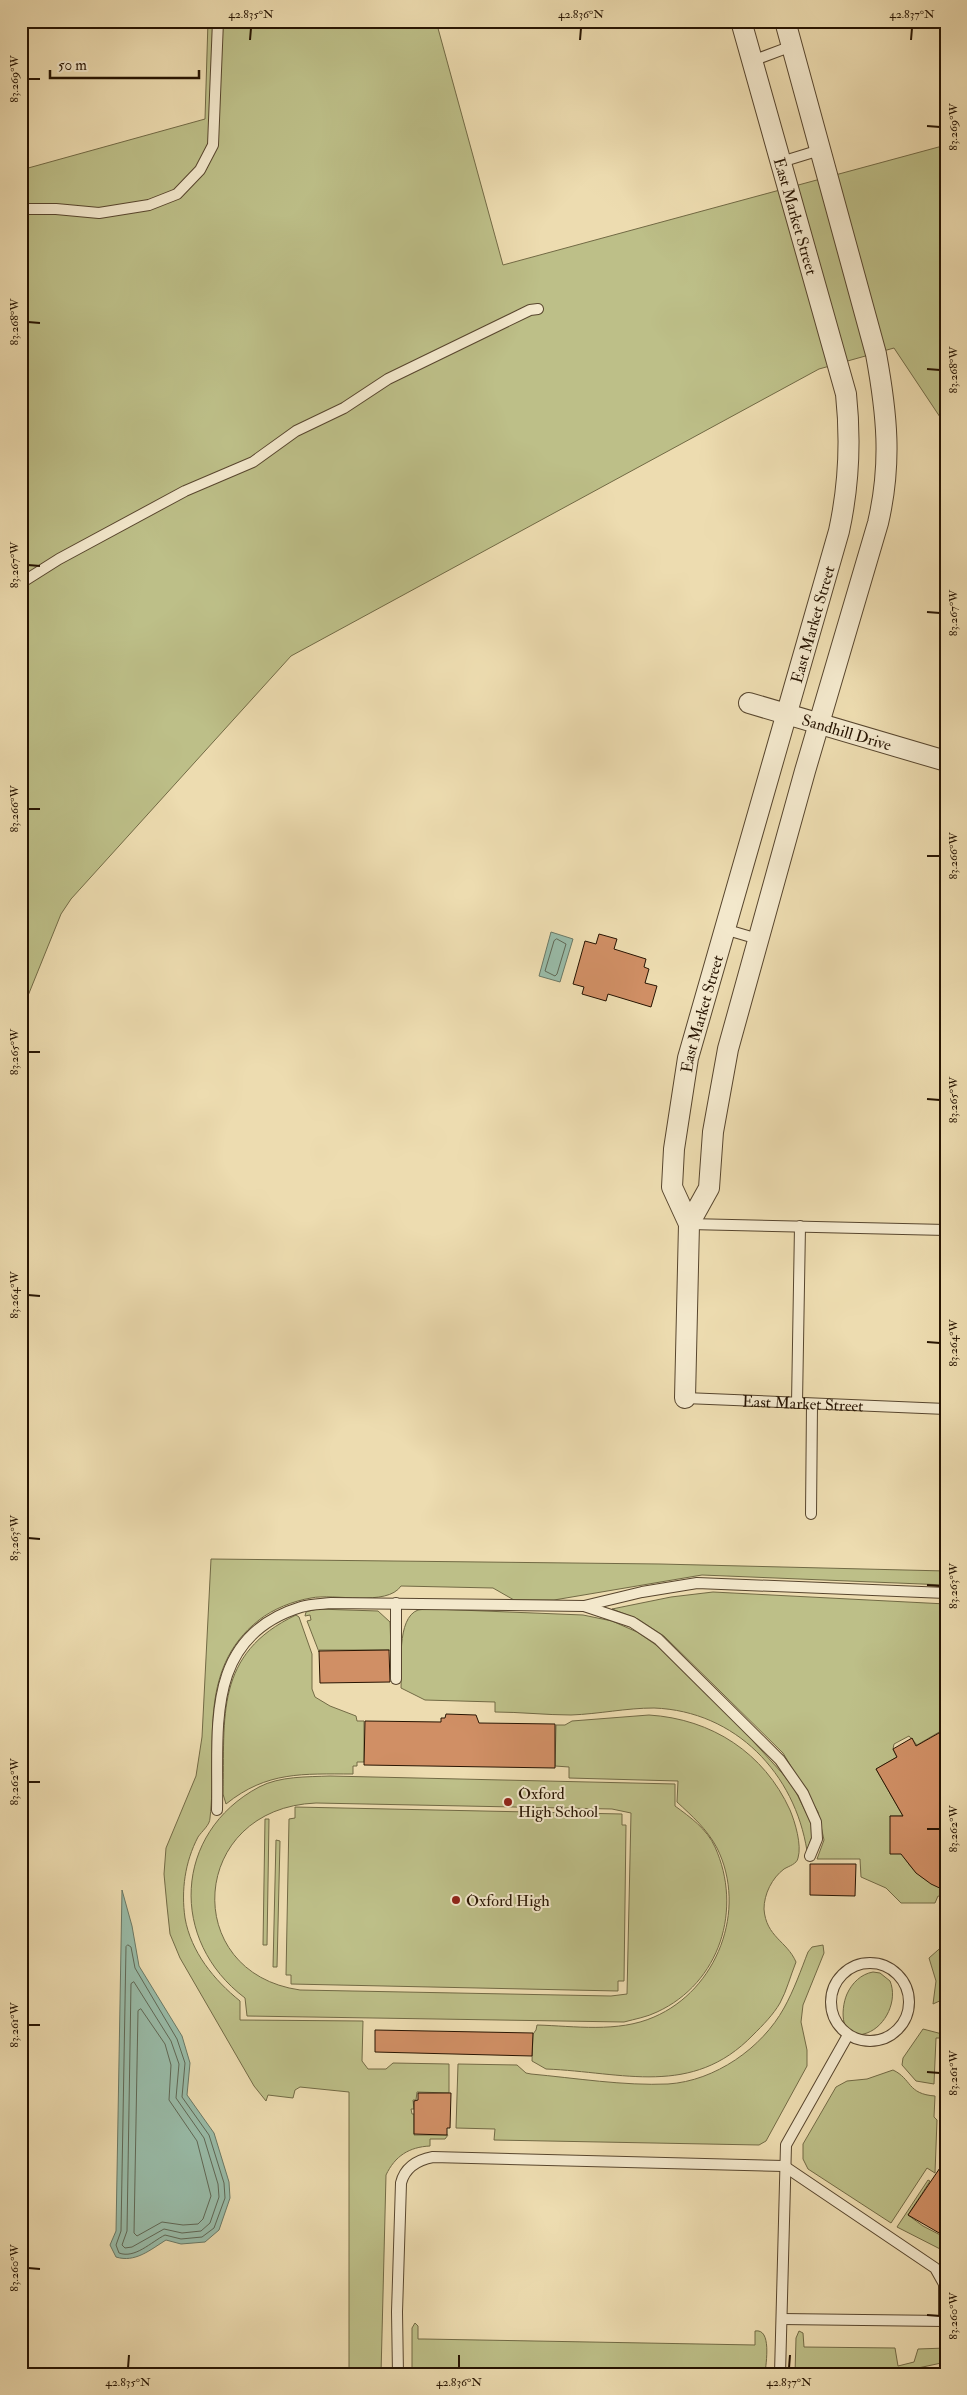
<svg xmlns="http://www.w3.org/2000/svg" width="967" height="2395" font-family="'IM FELL Double Pica',serif">
	<style>
		.green { fill: #bdbf88; stroke: #726a45; fill-rule: evenodd }
		.water { fill: #99bca9; stroke: #6b7966 }
		.lines { fill: none; stroke-linecap: round; stroke-linejoin: round }
		.shore { stroke: #606856; stroke-width: 1 }
		.building { fill: #d08f65; stroke: #271402 }
		.service-casing { stroke: #58462e; stroke-width: 12 }
		.minor-casing { stroke: #58462e; stroke-width: 22 }
		.service { stroke: #f3e8cc; stroke-width: 10 }
		.minor { stroke: #f3e8cc; stroke-width: 20 }
		.ticks { fill: none; stroke: #271402; stroke-width: 2 }
		.poi-dot { fill: #8f2418; stroke: #f3e8cc; stroke-width: 2 }
		.labels { text-anchor: middle; stroke-width: 4; stroke-linejoin: round; paint-order: stroke }
		.street-label { font-size: 16px; fill: #271402; stroke: #f3e8cc }
		.poi-label { font-size: 16px; fill: #271402; stroke: #f3e8cc; text-anchor: start }
		.neatline { fill: none; stroke: #271402; stroke-width: 2 }
		.ticks-label { font-size: 12px; text-anchor: middle; fill: #271402 }
	</style>
	<rect width="100%" height="100%" fill="#eddcb0"/>
	<filter id="stains"><feTurbulence type="fractalNoise" baseFrequency=".004" numOctaves="4"/><feColorMatrix values="0 0 0 0 .2 0 0 0 0 .09 0 0 0 0 .02 0 0 0 .5 -.17"/></filter>
	<radialGradient id="worn" r=".72"><stop offset=".6" stop-color="#630" stop-opacity="0"/><stop offset="1" stop-color="#630" stop-opacity=".3"/></radialGradient>
	<path class="green" d="M208 21H436L503 265 946 145V426L894 348 819 369 291 656 71 899 61 914 21 1013V170L205 119Z
		M211 1559 660 1564 946 1571V1585L702 1575 554 1600H514L493 1588 401 1586C387 1607 334 1593 311 1598 293 1601 273 1609 259 1620 195 1670 218 1749 210 1818 210 1825 202 1831 198 1837 185 1862 181 1890 185 1918 191 1952 214 1980 240 2001V2020L363 2021 362 2061 368 2069H386L393 2063 449 2064V2093L417 2092 416 2100H413L414 2109H411L412 2114H414V2135H448L445 2139H430V2146C409 2147 395 2156 386 2175L381 2374H349V2092L300 2087 295 2090 293 2098 268 2095 266 2101 254 2086 180 1958 170 1934 167 1906 164 1874 166 1848 196 1776 202 1737Z
		M713 1592 946 1604 942 1638 946 1659V1728L917 1745 909 1736 894 1744 893 1749 897 1757 876 1769 903 1816H890C902 1856 905 1873 946 1890V1898L938 1896 935 1903H901L886 1888 861 1877 860 1859H817L824 1840 818 1812 783 1753 664 1636 638 1619 612 1609 671 1597Z
		M317 1609 378 1611 390 1622 391 1650H319V1652L307 1621 311 1620 310 1615 305 1616 306 1612Z
		M434 1609 583 1615 612 1621 637 1632 659 1647 741 1728 782 1773 795 1790 811 1823 813 1833 807 1851C795 1774 736 1711 654 1708 626 1708 599 1714 571 1715 546 1715 520 1712 495 1712V1702L425 1700 401 1688C402 1668 396 1618 418 1610 423 1609 429 1610 434 1609Z
		M296 1615 299 1617 312 1654V1689L315 1697 330 1706 356 1716 357 1721H364V1762H357V1766H353V1774C303 1774 267 1771 226 1804L223 1794C225 1716 214 1654 296 1615Z
		M649 1715C712 1719 764 1753 790 1810 795 1822 802 1845 798 1858 797 1864 789 1866 784 1869 772 1878 764 1894 764 1909 766 1937 787 1941 796 1962 790 1977 787 1990 780 2003 773 2015 763 2025 753 2035 692 2098 623 2072 546 2069L532 2061 533 2034 536 2030 537 2025C574 2026 618 2033 654 2017 717 1990 748 1910 717 1848 707 1829 692 1816 677 1802L678 1781 569 1778V1767L555 1766 556 1725H565L572 1721Z
		M330 1776 675 1784V1806C690 1817 707 1829 715 1847 743 1909 720 1983 657 2012 647 2017 635 2019 624 2022L247 2016 245 1998C169 1941 173 1833 259 1787 280 1776 307 1777 330 1776ZM316 1803 612 1809 631 1813 627 1994 611 1996 300 1990C179 1973 189 1808 316 1803Z
		M295 1807 622 1814V1825H626L624 1981H618V1991L291 1984V1975H286L289 1819 295 1818Z
		M265 1819H269L267 1945H263Z
		M276 1840 280 1841 277 1967H273Z
		M946 1943V1998L933 2004 936 1981 929 1958Z
		M823 1945 824 1953 803 2005 801 2022 807 2050V2066L766 2141 759 2145 494 2140 495 2129 456 2128 458 2064 517 2065 526 2073 531 2074C575 2078 624 2086 668 2084 715 2081 762 2048 784 2008 794 1990 801 1970 808 1952L812 1947Z
		M873 1972 880 1973 890 1981C898 2000 886 2026 867 2033 840 2043 840 2010 847 1994 852 1983 861 1974 873 1972Z
		M923 2029 946 2035V2038H936L934 2084 916 2081 902 2065 903 2058Z
		M893 2070C912 2079 907 2094 935 2096L934 2117 937 2120 935 2173 927 2168 891 2223 808 2169 803 2159V2144L836 2087 847 2081 867 2079Z
		M928 2180 930 2181 908 2215 923 2226 946 2238V2252L897 2227Z
		M415 2323 418 2326V2339H424L755 2345V2331C772 2328 766 2363 765 2374H412V2328Z
		M799 2331 803 2333 804 2347 895 2348 898 2366 914 2362 918 2349 946 2348V2362L890 2374H795L796 2338Z"/>
	<path class="water" d="M551 932 573 939 560 982 539 976Z
		M122 1890 132 1926 139 1966 182 2036 190 2063 187 2095 214 2133 229 2182 230 2198 219 2230 205 2242 181 2244 166 2240C150 2250 135 2263 116 2257L110 2245 116 2231Z"/>
	<g class="lines">
		<path class="shore" d="M557 939 566 944 557 974 555 976 545 971 554 941Z
			M128 1945 131 1947 135 1968 177 2039 185 2063 182 2097 209 2135 224 2183 225 2198 214 2228 202 2237 181 2239 165 2235C151 2242 135 2259 119 2253L116 2245 121 2231 126 1947Z
			M134 1982 171 2041 179 2064 176 2098 204 2138 218 2184 219 2197 210 2223 201 2231 182 2233 164 2229 132 2247 125 2248 122 2245 127 2231 131 1984Z
			M141 2009 165 2044 171 2065 169 2100 197 2141 211 2196 203 2219 198 2224 183 2225 162 2222 137 2236 134 2233 138 2011Z"/>
	</g>
	<path class="building" d="M599 934 617 939 614 949 646 959 644 967 649 969 645 983 657 986 651 1007 608 994 606 1001 582 994 584 987 573 984 585 941 596 944Z
		M389 1650 390 1682 320 1683 319 1651Z
		M446 1714 476 1715 479 1723 555 1724V1768L364 1765 365 1721 441 1722V1718H445Z
		M946 1729V1891L931 1884 916 1873 901 1854H890V1816H903L876 1769 897 1757 893 1749 912 1738 916 1746Z
		M810 1864H856L855 1896 810 1895Z
		M375 2030 533 2033 532 2056 375 2052Z
		M418 2093H451L450 2128H447V2135L414 2134V2101L418 2100Z
		M946 2159V2237L908 2215Z"/>
	<g class="lines">
		<g class="service-casing">
			<g id="service">
				<path d="M752 61 792 46"/>
				<path d="M781 162 820 150"/>
				<path d="M21 209H56L99 213 149 205 177 194 200 170 213 145 218 21"/>
				<path d="M21 583 59 559 185 491 253 462 296 431 344 408 388 379 530 310 538 309"/>
				<path d="M724 929 758 939"/>
				<path d="M689 1224 946 1230"/>
				<path id="s1" d="M685 1398 946 1409"/>
				<path d="M797 1403 800 1226"/>
				<path d="M811 1514 812 1404"/>
				<path d="M584 1606 642 1592 697 1583 946 1593"/>
				<path d="M396 1679V1603"/>
				<path d="M217 1810C219 1729 203 1637 301 1607 310 1604 322 1604 331 1603L584 1606 632 1622 658 1639 780 1760 803 1793 816 1822 817 1839 810 1856"/>
				<circle cx="870" cy="2002" r="39"/>
				<path d="M398 2374 397 2312 401 2183C405 2167 417 2160 433 2157L784 2166 935 2268 944 2284V2321L782 2319"/>
				<path d="M780 2374 786 2145 848 2035"/>
			</g>
		</g>
		<g class="minor-casing">
			<g id="minor">
				<path id="s2" d="M749 703 946 761"/>
				<path d="M689 1224 709 1188 713 1132 728 1049 805 771 878 523C892 463 887 414 876 354L785 21"/>
				<path id="s3" d="M685 1398 689 1224 672 1187 674 1149 688 1058 839 531C849 485 851 441 846 394L741 21"/>
			</g>
		</g>
		<use href="#service" class="service"/>
		<use href="#minor" class="minor"/>
	</g>
	<path class="ticks" d="M250 40 251 28M580 40 581 28M911 40 912 28M28 79H40M927 126 940 127M28 322 40 323M927 369 940 370M28 565 40 566M927 612 940 613M28 809H40M927 856H940M28 1052H40M927 1099 940 1100M28 1295 40 1296M927 1342 940 1343M28 1538 40 1539M927 1585 940 1586M28 1782H40M927 1829H940M28 2025H40M927 2072 940 2073M28 2268 40 2269M927 2315 940 2316M128 2368 129 2355M459 2368V2355M789 2368 790 2355"/>
	<g class="poi-dot">
		<circle cx="508" cy="1802" r="5"/>
		<circle cx="456" cy="1900" r="5"/>
	</g>
	<g class="labels">
		<g class="street-label">
			<text transform="translate(796 216) rotate(74)" y="6">East Market Street</text>
			<text dy="6" stroke="none"><textPath href="#s3" startOffset="796">East Market Street</textPath></text>
			<text dy="6" stroke="none"><textPath href="#s2" startOffset="102">Sandhill Drive</textPath></text>
			<text dy="6" stroke="none"><textPath href="#s3" startOffset="391">East Market Street</textPath></text>
			<text dy="6" stroke="none"><textPath href="#s1" startOffset="118">East Market Street</textPath></text>
		</g>
		<g class="poi-label">
			<text x="518" y="1799">Oxford<tspan x="518" dy="18">High School</tspan></text>
			<text x="466" y="1906">Oxford High</text>
		</g>
	</g>
	<rect width="967" height="2395" fill="none" stroke="#eddcb0" stroke-width="55"/>
	<path d="M50 70v8h149v-8" fill="none" stroke="#271402" stroke-width="2.5"/>
	<text x="58" y="70" font-size="15" fill="#271402" stroke="#f3e8cc" stroke-width="4" paint-order="stroke">50 m</text>
	<rect x="28" y="28" width="912" height="2340" class="neatline"/>
	<g class="ticks-label">
		<text x="251" y="18">42.835°N</text>
		<text x="581" y="18">42.836°N</text>
		<text x="912" y="18">42.837°N</text>
		<text transform="translate(14 79) rotate(-90)" y="4">83.269°W</text>
		<text transform="translate(953 127) rotate(-90)" y="4">83.269°W</text>
		<text transform="translate(14 322) rotate(-90)" y="4">83.268°W</text>
		<text transform="translate(953 370) rotate(-90)" y="4">83.268°W</text>
		<text transform="translate(14 565) rotate(-90)" y="4">83.267°W</text>
		<text transform="translate(953 613) rotate(-90)" y="4">83.267°W</text>
		<text transform="translate(14 809) rotate(-90)" y="4">83.266°W</text>
		<text transform="translate(953 856) rotate(-90)" y="4">83.266°W</text>
		<text transform="translate(14 1052) rotate(-90)" y="4">83.265°W</text>
		<text transform="translate(953 1100) rotate(-90)" y="4">83.265°W</text>
		<text transform="translate(14 1295) rotate(-90)" y="4">83.264°W</text>
		<text transform="translate(953 1343) rotate(-90)" y="4">83.264°W</text>
		<text transform="translate(14 1538) rotate(-90)" y="4">83.263°W</text>
		<text transform="translate(953 1586) rotate(-90)" y="4">83.263°W</text>
		<text transform="translate(14 1782) rotate(-90)" y="4">83.262°W</text>
		<text transform="translate(953 1829) rotate(-90)" y="4">83.262°W</text>
		<text transform="translate(14 2025) rotate(-90)" y="4">83.261°W</text>
		<text transform="translate(953 2073) rotate(-90)" y="4">83.261°W</text>
		<text transform="translate(14 2268) rotate(-90)" y="4">83.260°W</text>
		<text transform="translate(953 2316) rotate(-90)" y="4">83.260°W</text>
		<text x="128" y="2386">42.835°N</text>
		<text x="459" y="2386">42.836°N</text>
		<text x="789" y="2386">42.837°N</text>
	</g>
	<rect width="100%" height="100%" filter="url(#stains)"/>
	<rect width="100%" height="100%" fill="url(#worn)"/>
</svg>
